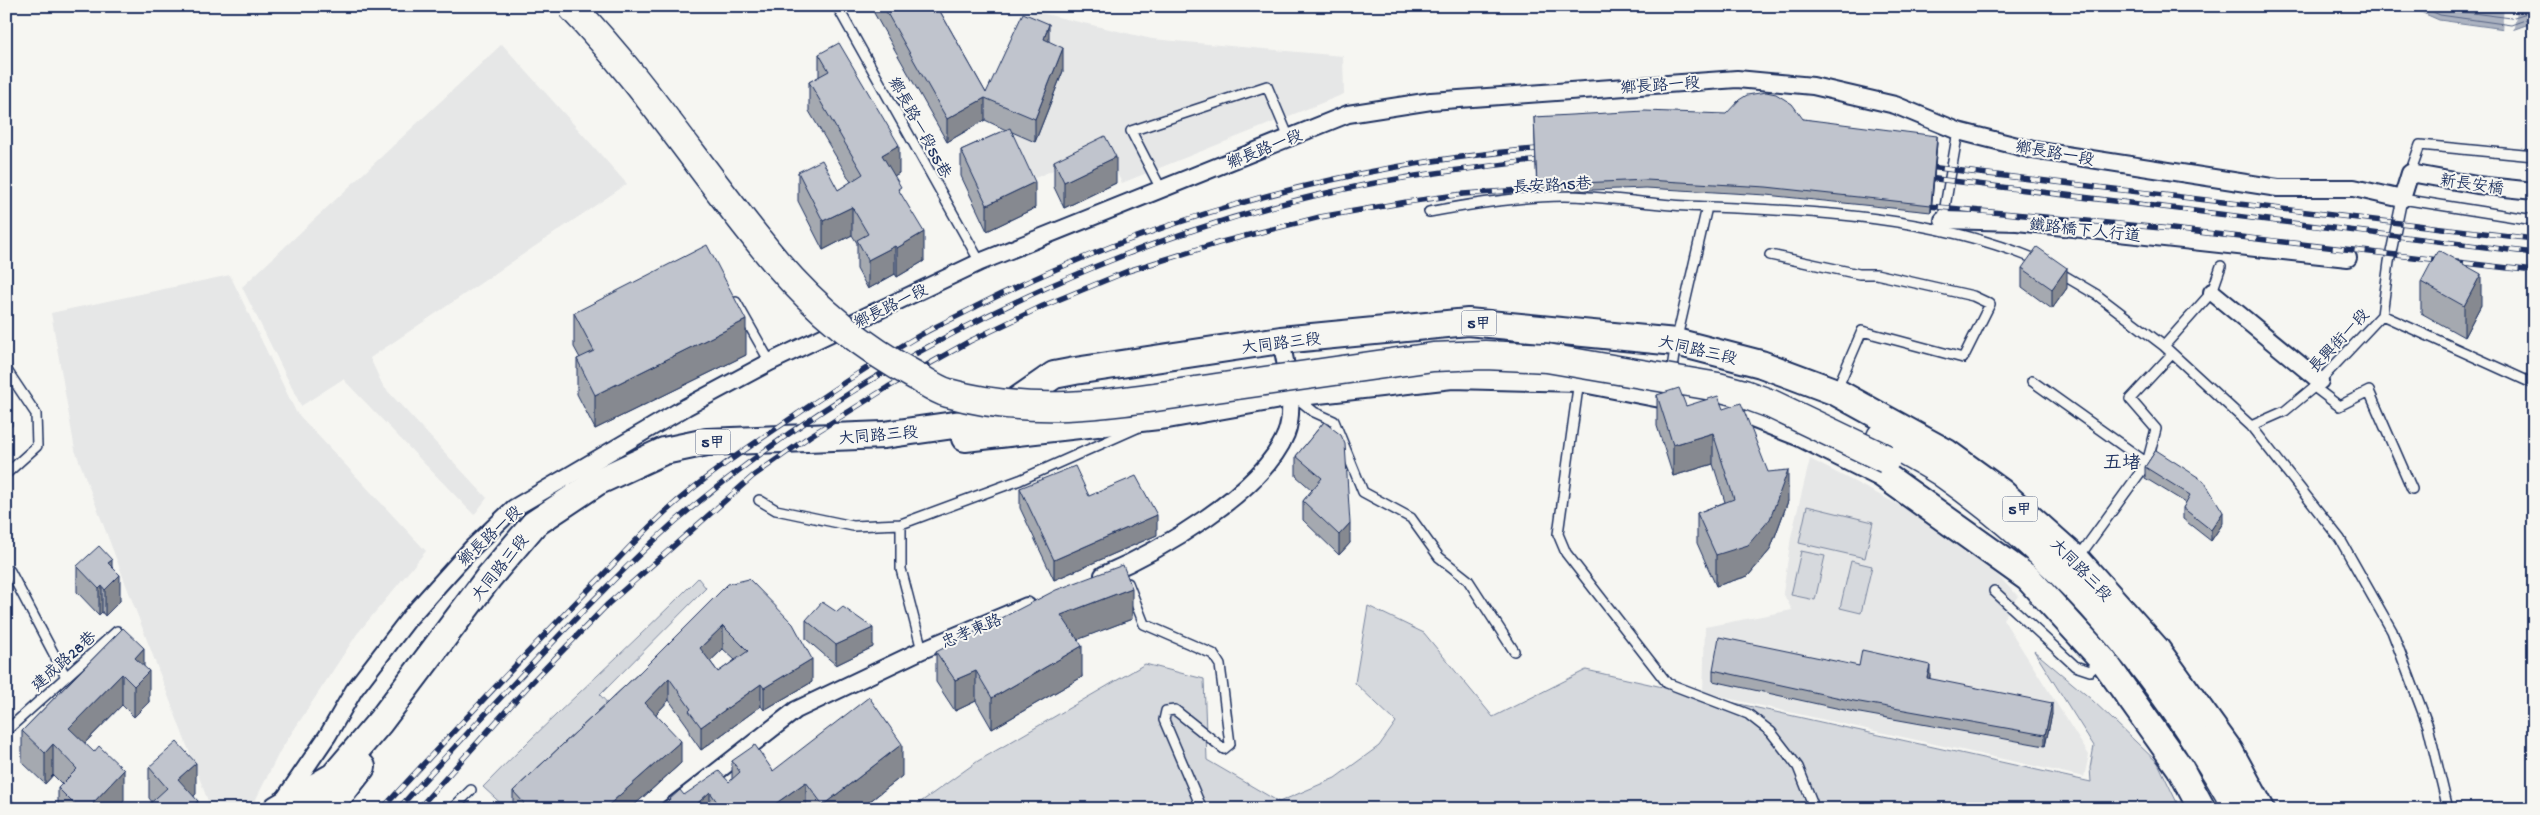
<svg xmlns="http://www.w3.org/2000/svg" width="2540" height="815" font-family="'Gochi Hand','LXGW WenKai TC',sans-serif">
	<style>
		.built { fill: #e6e7e7 }
		.green { fill: #d6d9dd; stroke: #78849e }
		.water { fill: #abb2c0; stroke: #717e99 }
		.pier { fill: #f6f6f2 }
		.lines { fill: none; stroke-linecap: round; stroke-linejoin: round }
		.shore { stroke: #556385; stroke-width: 1 }
		.lane-casing { stroke: #1b2f5e; stroke-width: 12 }
		.street-casing { stroke: #1b2f5e; stroke-width: 20 }
		.primary-casing { stroke: #1b2f5e; stroke-width: 30 }
		.highway-casing { stroke: #1b2f5e; stroke-width: 31 }
		.lane { stroke: #f6f6f2; stroke-width: 9 }
		.street { stroke: #f6f6f2; stroke-width: 16 }
		.primary { stroke: #f6f6f2; stroke-width: 26 }
		.highway { stroke: #f6f6f2; stroke-width: 28 }
		.rail-casing { stroke: #1b2f5e; stroke-width: 5.5 }
		.rail { stroke: #f6f6f2; stroke-width: 4; stroke-dasharray: 11; stroke-linecap: butt }
		.highway-bridge-casing { stroke: #1b2f5e; stroke-width: 31; stroke-linecap: butt }
		.highway-bridge { stroke: #f6f6f2; stroke-width: 28 }
		.wall { fill: #a5a9b0; stroke: #1b2f5e; fill-rule: evenodd }
		.shaded-wall { fill: #868990; stroke: #1b2f5e }
		.building { fill: #c0c4cd; stroke: #1b2f5e; fill-rule: evenodd }
		.labels { text-anchor: middle; stroke-width: 4; stroke-linejoin: round; paint-order: stroke }
		.shield { fill: #f6f6f2; stroke: #5d6b8a; stroke-width: 1 }
		.shield-label { font-size: 15px; font-weight: bold; fill: #1b2f5e }
		.street-label { font-size: 16px; fill: #1b2f5e; stroke: #f6f6f2 }
		.quarter-label { font-size: 19px; fill: #1b2f5e; stroke: #f6f6f2 }
	</style>
	<rect width="100%" height="100%" fill="#f6f6f2"/>
	<filter id="ink" filterUnits="userSpaceOnUse"><feTurbulence type="fractalNoise" baseFrequency=".02" numOctaves="2"/><feDisplacementMap in="SourceGraphic" scale="10" xChannelSelector="R" yChannelSelector="G"/><feConvolveMatrix kernelMatrix="1 2 1 2 8 2 1 2 1" color-interpolation-filters="sRGB"/></filter>
	<g filter="url(#ink)">
		<path class="built" d="M1032 11 1152 39 1343 56 1344 94 1122 183 1104 148 1035 178 987 105Z
			M502 44 627 184 370 358 383 386 487 498 474 515 343 379 301 406 242 287Z
			M230 275 296 412 426 551 357 634 280 751 255 801 245 809H211L75 450 51 313Z
			M1810 459 1905 508 1987 565 2018 596 2003 619 2089 755 2084 777 1703 693 1705 627 1792 610 1783 593 1791 537Z"/>
		<path class="green" d="M1807 506 1873 522 1865 558 1799 543Z
			M1801 551 1825 556 1815 600 1791 595Z
			M1851 561 1872 566 1861 613 1840 608Z
			M698 578 706 588 600 695 612 708 513 809H507L483 787C553 715 628 649 698 578Z
			M1368 606 1424 633 1493 717 1586 670 2091 782 2090 768 2094 746 2034 651 2091 699 2158 763 2180 809H1759L1748 800 1746 809H911L978 761 1145 664 1204 679 1207 760 1279 802 1335 778 1379 746 1396 722 1355 683Z"/>
		<path class="water" d="M2407 6H2534V27L2529 24 2512 30 2439 20Z"/>
		<path class="pier" d="M2504 6H2518L2513 32 2502 31Z"/>
		<g class="lines">
			<path class="shore" d="M2419 6 2440 15 2511 25 2528 19 2534 20
				M2435 6 2442 9 2511 18 2527 13H2534"/>
			<g class="lane-casing">
				<path id="lane" d="M837 6 980 262
					M2410 173 2420 145 2534 156
					M1161 189 1131 131 1267 86 1289 138
					M1429 212C1472 204 1521 196 1564 196 1606 196 1646 204 1688 206 1807 211 1929 214 2040 261
					M1942 224 1958 131
					M1770 255 1859 274H1876L1973 296 1990 304 1963 358 1862 331 1837 389
					M2058 272 2097 295 2164 346 2251 426 2340 539 2392 631 2428 726 2448 809
					M736 302 770 362
					M2382 315 2389 262 2402 199 2534 220
					M2382 315 2534 384
					M2164 346 2212 292 2221 266
					M6 369 36 414 37 446 6 474
					M1671 375 1676 342 1707 207
					M1579 380 1558 534 1566 553 1667 683 1748 714 1771 732 1798 767 1812 802 1811 809
					M2032 381 2147 463
					M2314 387 2339 406 2369 391 2412 489
					M1297 398 1314 412 1334 421 1363 492 1411 518 1439 557 1468 580 1514 651
					M2251 426 2285 411 2314 387 2382 315
					M759 500 776 510 853 526 901 524V569L922 650
					M901 524 1020 480 1137 428
					M2078 558 2147 463 2156 429 2130 399 2172 354
					M10 571 66 677
					M1128 583 1144 624 1213 654 1220 665 1230 744 1224 749 1175 710 1166 711 1164 720 1202 809
					M1994 591 2075 666 2090 671 2101 661
					M6 731 117 631
					M6 800 11 809
					M452 809 471 790"/>
			</g>
			<g class="street-casing">
				<path id="street" d="M1943 220 2017 222 2348 258
					M2212 292 2320 381
					M1103 575C1159 551 1262 493 1286 434 1296 409 1286 366 1281 340
					M283 801 328 735 354 690 410 617 472 548 514 508 686 407 770 362 980 262 1348 114 1431 101 1737 79 1813 86 1895 105 1958 131 2033 150 2278 188H2354L2402 199 2410 173 2477 185 2534 191
					M669 809 796 710 922 650 1027 606"/>
			</g>
			<g class="primary-casing">
				<path id="primary" d="M965 438 1167 415 1291 393 1452 375 1579 378 1743 410 1801 433 1881 473 2028 578 2103 660 2180 768 2202 809
					M277 809 334 776 380 722 489 577 534 524 597 482 664 451 707 442 884 435 989 420 1054 375 1075 371 1281 340 1468 322 1676 342 1761 364 1836 392 1947 453 2001 492 2077 560 2157 650 2229 750 2261 809
					M324 809 344 790 362 767"/>
			</g>
			<g class="highway-casing">
				<path id="highway" d="M1881 437C1901 449 1923 460 1943 473 2070 563 2162 675 2238 809"/>
			</g>
			<use href="#lane" class="lane"/>
			<use href="#street" class="street"/>
			<use href="#primary" class="primary"/>
			<use href="#highway" class="highway"/>
			<g class="rail-casing">
				<path id="rail" d="M1921 166 2534 239
					M1920 177 2534 253
					M1917 205 2172 229 2534 271
					M382 809C451 734 520 659 592 586 616 562 639 536 665 512 706 475 753 444 799 413 837 387 876 361 915 338 935 326 957 317 977 306 1154 217 1352 162 1550 148
					M398 809C458 743 518 678 580 614 612 582 644 548 678 519 897 334 1182 202 1467 169 1494 166 1521 161 1549 160
					M418 809 531 683 608 604 753 476 810 436 888 387 970 341 1043 306 1128 271 1218 243 1320 217 1407 202 1463 194 1551 188"/>
			</g>
			<use href="#rail" class="rail"/>
			<g class="highway-bridge-casing">
				<path id="highway-bridge" d="M571 6C647 85 705 178 776 262 816 309 862 347 916 376 926 382 937 390 948 393 1041 419 1124 401 1216 388 1288 378 1361 367 1433 357L1485 355 1547 358 1718 387 1744 394 1771 404 1886 459"/>
			</g>
			<use href="#highway-bridge" class="highway-bridge"/>
		</g>
		<path class="wall" d="M874 6H937L986 93 1049 42 1063 71 1035 142 1012 132 1035 208 987 231 961 176V150L1006 130 985 120 947 142 874 13Z
			M819 54 899 173 894 176 924 261 897 277 895 274 868 289 857 269V243L852 235 823 250 798 201V172L838 190 851 182 809 111V82L819 77Z
			M1534 117 1803 119 1937 143 1931 212 1766 195 1646 188 1537 192Z
			M1054 161 1116 183 1064 208 1054 187Z
			M2022 268 2067 288 2052 309 2022 287Z
			M2421 282 2481 305 2464 337 2421 313Z
			M574 313 746 355 595 429 577 394V359L580 358 574 347Z
			M1657 395 1686 406 1723 409 1788 501 1770 550 1748 576 1716 586 1697 543V513L1725 502 1713 464 1673 476 1657 426Z
			M1324 422 1350 543 1339 555 1303 520V501L1312 490 1296 476V456Z
			M2156 450 2223 523 2211 541 2183 519V508L2186 503 2145 478V467Z
			M1020 488 1157 535 1054 580 1020 508Z
			M77 566 112 568 120 601 105 616 102 612 99 615 77 592Z
			M728 584 812 682 764 710 761 706 701 750 689 733V728L669 700 656 714 681 763 630 809H513V791L640 672ZM723 649 735 660 718 672 710 661Z
			M1132 619 1078 639 1082 677 992 729 976 701 955 711 936 682V652Z
			M806 620 873 647 836 665 806 639Z
			M123 628 144 667 149 702 134 717 122 705 85 743 124 801 117 809H58V788L62 784 53 775 45 784 22 762V731Z
			M1859 666 1930 676V679L2052 714 2045 746 1854 712 1713 681V670Z
			M732 761 773 771 902 776 860 809H659L684 795 729 782 732 779Z
			M149 767 196 794 194 796 198 809 152 802 149 798Z"/>
		<path class="shaded-wall" d="M1049 24V47L1044 39Z
			M1063 48V71L1035 142V119Z
			M985 98V120L947 142V119Z
			M1937 136V143L1931 212V205Z
			M899 145V173L882 183V155Z
			M1116 157V183L1064 208V182Z
			M1035 182V208L987 231V205Z
			M852 207V235L823 250V221Z
			M924 232V261L897 277V248Z
			M895 246V274L868 289V260Z
			M2067 268V288L2052 309V289Z
			M2481 274V305L2464 337V306Z
			M746 320V355L595 429V395Z
			M12 392V426L6 430V396Z
			M1713 433V464L1673 476V445Z
			M1788 470V501L1770 550 1748 576 1716 586V555Z
			M2223 512V523L2211 541V530Z
			M1157 515V535L1054 580V560Z
			M1350 523V543L1339 555V535Z
			M112 560V583L120 575V601L105 616V590L108 563Z
			M102 586V612L99 615V589Z
			M1132 588V619L1061 646V615Z
			M723 626V649L700 671V648Z
			M873 628V647L836 665V645Z
			M1082 646V677L992 729V698Z
			M144 648V675L149 671V702L134 717V686L135 658Z
			M812 659V682L764 710V688Z
			M1930 665V676L1927 689V678Z
			M976 671V701L955 711V680Z
			M122 674V705L69 759V728Z
			M669 678V700L645 726V703Z
			M761 684V706L701 750V727Z
			M2052 703V714L2045 746V735Z
			M681 741V763L630 809H604Z
			M53 744V775L45 784V753Z
			M902 744V776L860 809H823V805Z
			M196 763V794L179 809 178 779Z
			M124 770V801L117 809H93V803Z
			M806 782V809H768Z
			M710 792V809H691Z
			M198 801V809H190V808Z"/>
		<path class="building" d="M883 6H937L986 93 1023 13 1049 24 1044 39 1063 48 1035 119 985 98 947 119Z
			M839 43 899 145 882 155 901 187 898 189 924 232 897 248 895 246 868 260 857 240 868 234 852 207 823 221 798 172 822 160 838 190 863 174 809 82 829 71 819 54Z
			M1766 92 1776 94 1792 104 1803 119 1937 136 1931 205 1766 187 1646 180 1537 185 1534 117 1645 111 1726 114 1739 100 1747 95Z
			M1010 128 1035 182 987 205 961 150Z
			M1105 136 1116 157 1064 182 1054 161Z
			M707 245 746 320 595 395 577 359 594 351 574 313Z
			M2037 247 2067 268 2052 289 2022 268Z
			M2438 250 2481 274 2464 306 2421 282Z
			M6 385 12 392 6 396Z
			M1679 388 1686 406 1718 396 1723 409 1741 403 1768 472 1788 470 1770 519 1748 545 1716 555 1697 513 1734 499 1713 433 1673 445 1657 395Z
			M1324 422 1341 435 1345 444 1350 523 1339 535 1303 501 1322 478 1296 456Z
			M2156 450 2204 481 2223 512 2211 530 2183 508 2190 495 2145 467Z
			M1075 466 1089 496 1136 476 1157 515 1054 560 1020 488Z
			M99 546 112 560 108 563 120 575 105 590 102 586 99 589 77 566Z
			M1123 565 1132 588 1061 615 1082 646 992 698 976 671 955 680 936 652 1056 590Z
			M749 579 793 624 812 659 764 688 761 684 701 727 689 711 691 709 669 678 645 703 681 741 604 809H517L524 803 513 791 640 672 728 584ZM723 626 748 651 718 672 700 648Z
			M822 602 837 612 843 607 873 628 836 645 806 620Z
			M123 628 144 648 135 658 149 671 134 686 122 674 69 728 94 752 99 746 124 770 93 803 98 809H79L58 788 77 769 53 744 45 753 22 731Z
			M1719 637 1859 666 1862 650 1930 665 1927 678 2052 703 2045 735 1854 701 1713 670Z
			M869 697 902 744 823 805 806 782 768 809H722L710 792 691 809H659L680 790 684 795 719 771 729 782 740 772 732 761 755 745 773 771Z
			M177 742 196 763 178 779 198 801 190 808 191 809H144L167 788 149 767Z"/>
	</g>
	<g class="labels">
		<g class="shield">
			<rect x="1461.5" y="310.5" width="35" height="25" rx="4"/>
			<rect x="695.5" y="429.5" width="35" height="25" rx="4"/>
			<rect x="2002.5" y="496.5" width="35" height="25" rx="4"/>
		</g>
		<g class="shield-label">
			<text x="1479" y="328">5甲</text>
			<text x="713" y="447">5甲</text>
			<text x="2020" y="514">5甲</text>
		</g>
		<g class="street-label">
			<text transform="translate(1660 84) rotate(-4)" y="6">鄉長路一段</text>
			<text transform="translate(921 127) rotate(61)" y="6">鄉長路一段55巷</text>
			<text transform="translate(1264 148) rotate(-22)" y="6">鄉長路一段</text>
			<text transform="translate(2055 152) rotate(10)" y="6">鄉長路一段</text>
			<text transform="translate(2472 183) rotate(8)" y="6">新長安橋</text>
			<text transform="translate(1552 184) rotate(-3)" y="6">長安路15巷</text>
			<text transform="translate(2085 229) rotate(6)" y="6">鐵路橋下人行道</text>
			<text transform="translate(890 305) rotate(-26)" y="6">鄉長路一段</text>
			<text transform="translate(2338 340) rotate(-47)" y="6">長興街一段</text>
			<text transform="translate(1281 342) rotate(-7)" y="6">大同路三段</text>
			<text transform="translate(1698 349) rotate(13)" y="6">大同路三段</text>
			<text transform="translate(878 434) rotate(-5)" y="6">大同路三段</text>
			<text transform="translate(489 535) rotate(-43)" y="6">鄉長路一段</text>
			<text transform="translate(499 567) rotate(-51)" y="6">大同路三段</text>
			<text transform="translate(2082 569) rotate(46)" y="6">大同路三段</text>
			<text transform="translate(971 630) rotate(-23)" y="6">忠孝東路</text>
			<text transform="translate(63 660) rotate(-42)" y="6">建成路28巷</text>
		</g>
		<g class="quarter-label">
			<text x="2122" y="468">五堵</text>
		</g>
	</g>
	<rect width="2540" height="815" fill="none" stroke="#f6f6f2" stroke-width="25"/>
	<rect x="12" y="12" width="2515" height="790" fill="none" stroke="#1b2f5e" stroke-width="2" filter="url(#ink)"/>
</svg>
